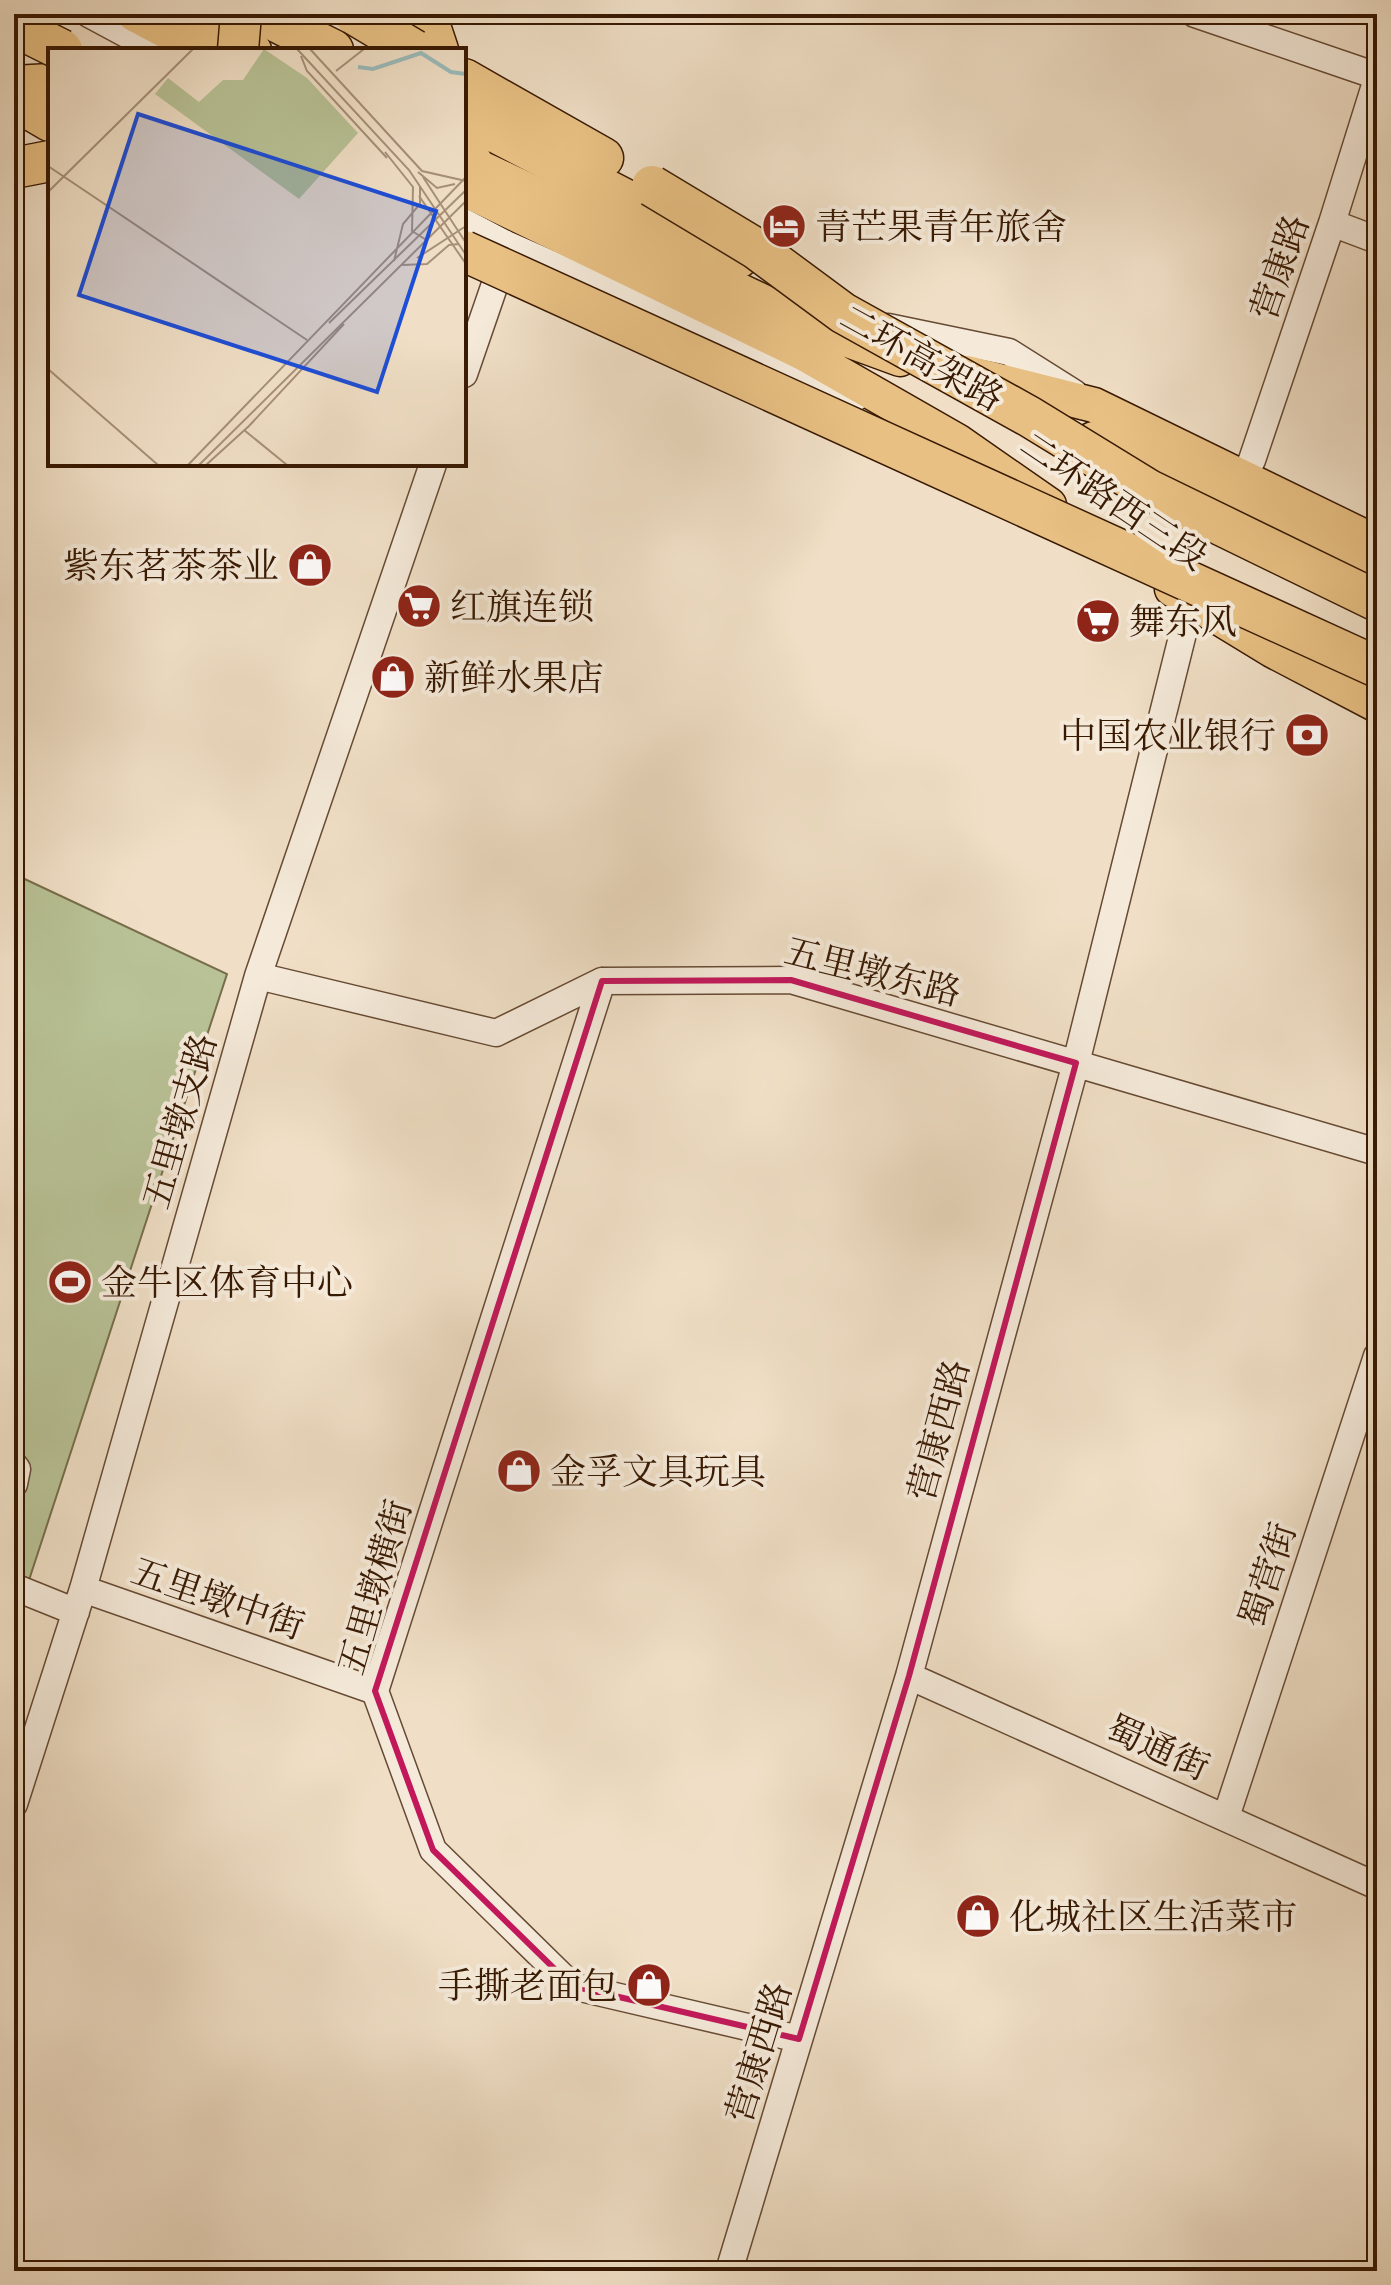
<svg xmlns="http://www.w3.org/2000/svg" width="1391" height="2285" font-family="'EB Garamond','Noto Serif SC',serif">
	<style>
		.green { fill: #b8c296; stroke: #786e4c; stroke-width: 2 }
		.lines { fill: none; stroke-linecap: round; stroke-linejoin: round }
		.minor-casing { stroke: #664a33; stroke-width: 29 }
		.major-casing { stroke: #381902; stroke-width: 37 }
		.highway-casing { stroke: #381902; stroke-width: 43 }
		.minor { stroke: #f5eada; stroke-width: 26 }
		.major { stroke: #e8c083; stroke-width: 34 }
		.highway { stroke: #e8c083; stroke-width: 40 }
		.highway-bridge-casing { stroke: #381902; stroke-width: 43; stroke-linecap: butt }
		.highway-bridge { stroke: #e8c083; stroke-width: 40 }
		.marked { fill: none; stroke: #c2185b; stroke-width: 6; stroke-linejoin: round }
		.labels { text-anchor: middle; stroke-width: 8; stroke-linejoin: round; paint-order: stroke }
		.poi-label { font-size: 36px; fill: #381902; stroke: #f5eada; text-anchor: start }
		.street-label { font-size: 36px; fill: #381902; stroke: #f5eada }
		.inset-river { fill: none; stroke: #9bbcbb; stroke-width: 4 }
		.inset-road { fill: none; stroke: #a69078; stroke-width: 2 }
		.view { fill: #1d4ed8; fill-opacity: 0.15; stroke: #1d4ed8; stroke-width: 4 }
		.inset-edge { fill: none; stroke: #381902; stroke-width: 4 }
	</style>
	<rect width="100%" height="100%" fill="#f0dfc6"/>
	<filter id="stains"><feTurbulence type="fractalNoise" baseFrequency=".0025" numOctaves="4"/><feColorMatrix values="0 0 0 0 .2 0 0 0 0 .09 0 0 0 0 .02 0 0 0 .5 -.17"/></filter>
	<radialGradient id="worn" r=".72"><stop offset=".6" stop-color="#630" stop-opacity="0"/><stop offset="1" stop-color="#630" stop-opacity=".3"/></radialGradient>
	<path class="green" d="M14 874 227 974 14 1626Z"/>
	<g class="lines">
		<g class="minor-casing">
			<path id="minor" d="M89 14 156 50
				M1195 14 1377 76
				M464 222 508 245 855 398
				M1332 223 1377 240
				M888 327 1009 352 1074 393
				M464 374 506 252
				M1244 476 1252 460 1332 223 1377 79
				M258 976 496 1033 602 981 791 980 1377 1152
				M602 981 375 1691 433 1850 572 1986 799 2039
				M14 1465 17 1469 14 1484
				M14 1587 76 1612
				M83 1589 375 1691
				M909 1676 1377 1886
				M14 1804 83 1589 258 976 433 464
				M1226 1817 1377 1356
				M729 2271 909 1676 1076 1063 1191 601"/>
		</g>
		<g class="major-casing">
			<path id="major" d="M134 14 202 50
				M183 14 254 50
				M464 160 829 333 900 359
				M464 189 805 354 957 441 1049 505
				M967 373 1094 405 1377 543
				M1172 589 1272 650 1377 705"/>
		</g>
		<g class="highway-casing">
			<path id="highway" d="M261 14 333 50
				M426 14 438 50
				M464 79 603 158
				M14 86 50 84
				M14 100 50 121
				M464 116 738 258
				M464 152 473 164
				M14 168 50 161
				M1094 442 1377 572"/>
		</g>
		<use href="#minor" class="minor"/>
		<use href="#major" class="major"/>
		<use href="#highway" class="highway"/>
		<g class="highway-bridge-casing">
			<path id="highway-bridge" d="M354 14 414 50
				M14 26 62 50
				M238 50 241 14
				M652 186 755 248 843 313 1030 417 1149 490 1377 601
				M464 251 1377 667"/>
		</g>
		<use href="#highway-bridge" class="highway-bridge"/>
	</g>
	<path class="marked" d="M791 980 1076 1063 909 1676 799 2039 572 1986 433 1850 375 1691 602 981Z"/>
	<defs>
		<g id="hotel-disc" transform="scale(2.3)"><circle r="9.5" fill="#8f2418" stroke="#f5eada"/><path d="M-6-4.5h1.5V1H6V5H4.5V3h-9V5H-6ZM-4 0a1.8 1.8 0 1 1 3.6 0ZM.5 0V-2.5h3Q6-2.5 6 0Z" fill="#fff"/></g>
		<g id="shop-disc" transform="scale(2.3)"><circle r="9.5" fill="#8f2418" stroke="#f5eada"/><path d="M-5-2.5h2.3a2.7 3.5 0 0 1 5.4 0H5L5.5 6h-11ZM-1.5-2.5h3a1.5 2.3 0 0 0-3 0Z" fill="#fff"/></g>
		<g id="supermarket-disc" transform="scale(2.3)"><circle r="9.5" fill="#8f2418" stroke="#f5eada"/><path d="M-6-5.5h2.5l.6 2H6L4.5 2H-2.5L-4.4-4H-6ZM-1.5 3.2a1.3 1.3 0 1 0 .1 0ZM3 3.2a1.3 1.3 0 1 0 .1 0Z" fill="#fff"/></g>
		<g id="bank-disc" transform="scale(2.3)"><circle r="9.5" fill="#8f2418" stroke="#f5eada"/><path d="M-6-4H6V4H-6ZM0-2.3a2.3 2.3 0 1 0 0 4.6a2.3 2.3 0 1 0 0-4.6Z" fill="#fff"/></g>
		<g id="stadium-disc" transform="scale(2.3)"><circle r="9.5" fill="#8f2418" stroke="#f5eada"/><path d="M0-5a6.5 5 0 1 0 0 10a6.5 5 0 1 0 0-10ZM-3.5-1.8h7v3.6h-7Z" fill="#fff"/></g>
	</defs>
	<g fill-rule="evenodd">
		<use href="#hotel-disc" x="784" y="226"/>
		<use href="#shop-disc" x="310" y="565"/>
		<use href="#supermarket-disc" x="419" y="606"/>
		<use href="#supermarket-disc" x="1098" y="621"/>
		<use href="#shop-disc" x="393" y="677"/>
		<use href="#bank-disc" x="1307" y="735"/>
		<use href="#stadium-disc" x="70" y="1282"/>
		<use href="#shop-disc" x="519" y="1471"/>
		<use href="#shop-disc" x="978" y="1916"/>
		<use href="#shop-disc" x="649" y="1985"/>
	</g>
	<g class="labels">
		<g class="poi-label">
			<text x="815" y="239">青芒果青年旅舍</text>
			<text x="279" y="578" text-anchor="end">紫东茗茶茶业</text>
			<text x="450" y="619">红旗连锁</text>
			<text x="1129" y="634">舞东风</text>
			<text x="424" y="690">新鲜水果店</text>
			<text x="1276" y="748" text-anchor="end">中国农业银行</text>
			<text x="101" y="1295">金牛区体育中心</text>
			<text x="550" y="1484">金孚文具玩具</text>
			<text x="1009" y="1929">化城社区生活菜市</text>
			<text x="618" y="1998" text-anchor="end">手撕老面包</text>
		</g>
		<g class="street-label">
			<text transform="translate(1279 267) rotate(-71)" y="13">营康路</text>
			<text transform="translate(922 357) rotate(29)" y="13">二环高架路</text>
			<text transform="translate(1114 500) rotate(34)" y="13">二环路西三段</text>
			<text transform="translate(873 971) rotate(14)" y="13">五里墩东路</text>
			<text transform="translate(179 1121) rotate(-74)" y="13">五里墩支路</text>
			<text transform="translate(938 1430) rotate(-75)" y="13">营康西路</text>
			<text transform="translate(1267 1575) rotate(-72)" y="13">蜀营街</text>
			<text transform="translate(374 1587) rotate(-74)" y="13">五里墩横街</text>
			<text transform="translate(218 1598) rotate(19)" y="13">五里墩中街</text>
			<text transform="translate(1158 1747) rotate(24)" y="13">蜀通街</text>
			<text transform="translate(758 2052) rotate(-73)" y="13">营康西路</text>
		</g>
	</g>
	<g transform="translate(48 48)">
		<rect width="418" height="418" fill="#f0dfc6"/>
		<path d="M216 1 259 30 310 85 251 151 107 46 120 30 151 54 175 32H195Z" fill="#b8c296"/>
		<path class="inset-river" d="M310 19 325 21 373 5 403 24 418 26"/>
		<path class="inset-road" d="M249 1 361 122 418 207M262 1 374 123 418 133M253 8 259 23 339 110M288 23 316 1M337 104 365 139 364 183 380 193M0 118 259 292M370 124 389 140 407 136M375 129 418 195M0 144 145 1M371 148 418 216M369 210 418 178M346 213 355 176 372 156V139M354 217 379 216 401 197 411 196M281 275 418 142M0 321 110 417M196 382 239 417M140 417 418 129M151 417 418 153M158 417 201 378 296 276"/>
		<path class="view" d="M90 66 388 163 329 344 31 247Z"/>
		<rect width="418" height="418" class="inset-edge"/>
	</g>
	<rect width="1391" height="2285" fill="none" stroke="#f0dfc6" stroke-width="48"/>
	<rect x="16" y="16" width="1359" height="2253" fill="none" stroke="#381902" stroke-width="4"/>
	<rect x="24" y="24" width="1343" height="2237" fill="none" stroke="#381902" stroke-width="2"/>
	<rect width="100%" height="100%" filter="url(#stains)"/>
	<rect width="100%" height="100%" fill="url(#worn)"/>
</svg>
